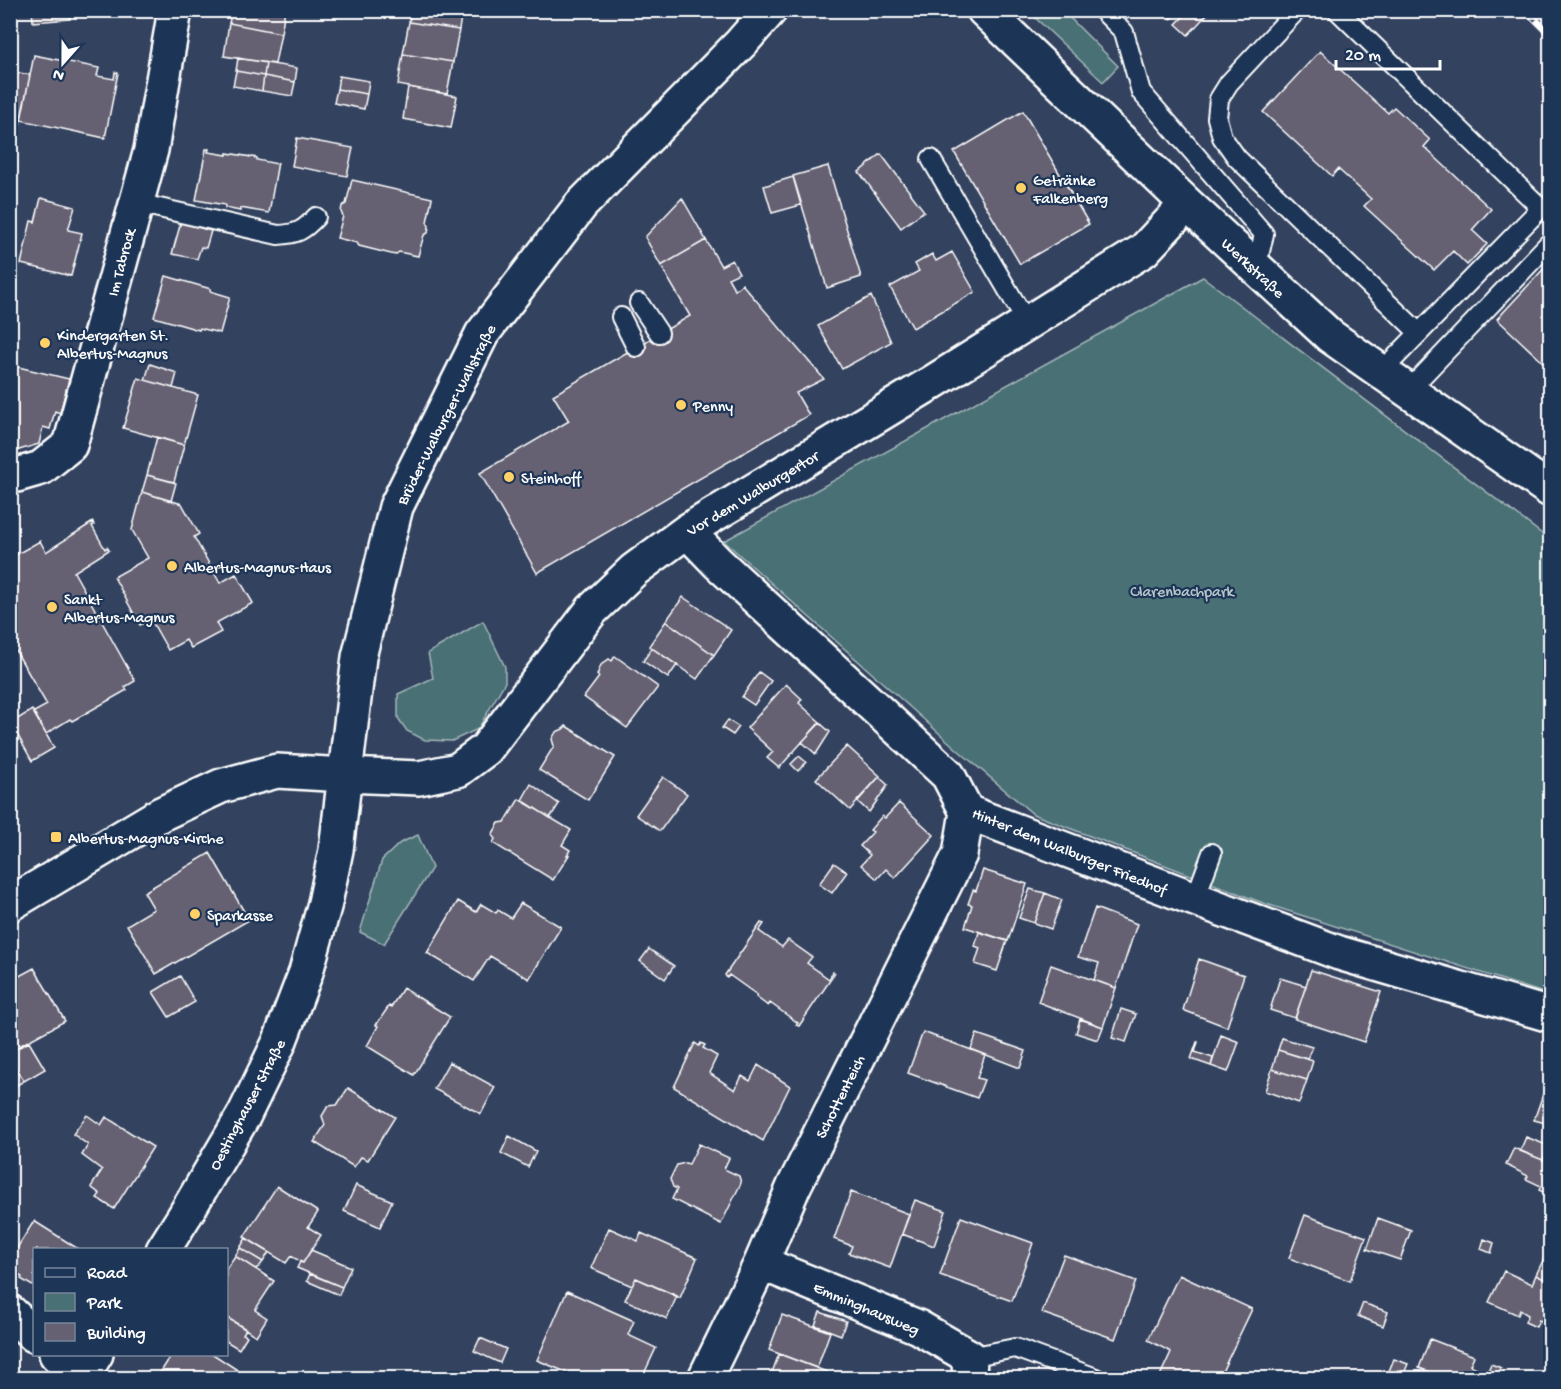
<svg xmlns="http://www.w3.org/2000/svg" width="1561" height="1389" font-family="'Gochi Hand',sans-serif">
	<style>
		.green { fill: #497175; stroke: #a4b8ba; stroke-width: 1.5 }
		.building { fill: #656172; stroke: #fff; stroke-width: 1.5 }
		.lines { fill: none; stroke-linecap: round; stroke-linejoin: round }
		.service-casing { stroke: #fff; stroke-width: 22 }
		.minor-casing { stroke: #fff; stroke-width: 38 }
		.tertiary-casing { stroke: #fff; stroke-width: 38 }
		.service { stroke: #1d3557; stroke-width: 18 }
		.minor { stroke: #1d3557; stroke-width: 33 }
		.tertiary { stroke: #1d3557; stroke-width: 33 }
		.rail-casing { stroke: #fff; stroke-width: 7 }
		.rail { stroke: #1d3557; stroke-width: 4.5; stroke-dasharray: 14; stroke-linecap: butt }
		.poi-dot { fill: #ffd166; stroke: #1d3557; stroke-width: 2 }
		.labels { text-anchor: middle; stroke-width: 4.5; stroke-linejoin: round; paint-order: stroke }
		.poi-label { font-size: 16px; fill: #fff; stroke: #1d3557; text-anchor: start }
		.street-label { font-size: 16px; fill: #fff; stroke: #1d3557 }
		.park-label { font-size: 16px; fill: #b6c6c8; stroke: #1d3557 }
	</style>
	<rect width="100%" height="100%" fill="#33425f"/>
	<filter id="ink" filterUnits="userSpaceOnUse"><feTurbulence type="fractalNoise" baseFrequency=".0167" numOctaves="2"/><feDisplacementMap in="SourceGraphic" scale="12" xChannelSelector="R" yChannelSelector="G"/><feConvolveMatrix kernelMatrix="1 2 1 2 8 2 1 2 1" color-interpolation-filters="sRGB"/></filter>
	<g filter="url(#ink)">
		<path class="green" d="M1028 11H1063L1118 66 1103 82Z
			M1203 277 1550 540V995L1263 903 1033 814 959 751 724 541Z
			M483 621 505 667V682L478 729 452 741 425 740 407 731 398 718V694L433 678 428 653Z
			M418 835 432 868 384 944 360 932 382 860 400 843Z"/>
		<path class="building" d="M32 10H69L70 19 33 22Z
			M232 10H285L281 33 229 23Z
			M411 10H462L459 30 409 22Z
			M1162 10H1179L1171 19Z
			M1190 10H1211L1188 35 1176 24Z
			M409 22 459 30 453 62 403 54Z
			M229 23 281 33 275 64 224 56Z
			M1320 51 1388 113 1394 107 1430 140 1424 147 1491 209 1472 230 1487 244 1467 265 1453 251 1434 270 1364 206 1371 199 1338 169 1332 176 1263 112Z
			M403 54 453 62 447 94 398 85Z
			M34 55 99 68 97 76 114 79 115 72 118 73 105 138 21 120Z
			M238 58 266 63 264 76 236 71Z
			M266 63 297 68 295 82 264 76Z
			M10 71 30 75 16 142 10 140Z
			M236 71 264 76 262 91 233 86Z
			M264 76 295 82 292 96 262 91Z
			M339 76 369 81 367 94 337 89Z
			M408 87 457 96 451 128 403 119Z
			M337 89 367 94 364 109 334 103Z
			M1023 111 1089 224 1020 264 954 152Z
			M297 138 353 148 347 176 292 166Z
			M206 149H209L208 152 227 155V153L257 158V160L277 164 278 162 269 213 240 208V211L225 208V205L196 200Z
			M881 154 924 211 901 228 859 172Z
			M828 166 861 277 827 288 793 176Z
			M793 177 801 205 772 213 764 186Z
			M352 180 432 198 427 222 429 226 428 233 424 235 418 256 399 252 395 255 359 246 357 243 337 238 343 216 341 212 342 206 346 204Z
			M41 198 75 207 68 230 82 233 71 276 21 264 31 221 35 222Z
			M682 198 706 240 661 266 645 237Z
			M181 222 211 231 206 248 201 247 197 259 172 254Z
			M706 240 721 266 732 260 739 273 728 278 735 290 742 284 824 379 796 393 809 415 537 573 480 473 569 421 553 395 690 316 661 266Z
			M952 252 975 292 913 328 890 287 919 271 915 264 932 254 936 261Z
			M1550 262V369L1497 319Z
			M166 276 211 289 210 291 230 297 220 333 200 328 199 330 154 317Z
			M871 296 891 342 842 369 818 326Z
			M150 364 177 373 173 388 145 380Z
			M10 365 69 379 60 413 55 411 50 429 43 427 39 444 16 451 12 427 10 428Z
			M138 378 198 395 184 445 123 428Z
			M157 437 184 445 174 482 147 475Z
			M147 475 176 483 171 501 142 492Z
			M142 492 182 504 199 534 194 537 220 583 236 574 253 603 216 623 221 632 191 648 186 640 168 650 151 620 140 625 114 577 148 558 132 530Z
			M93 522 94 525 92 526 105 549 107 547 109 550 74 572 135 681 125 687 127 690 72 721 70 719 46 734 34 712 47 705 10 641V558L40 541 46 552Z
			M683 597 731 630 714 655 666 621Z
			M666 621 714 655 697 679 649 646Z
			M652 648 677 665 668 678 643 661Z
			M615 656 658 687 627 728 584 697 599 677 597 675 601 665 609 659 612 661Z
			M759 672 771 681 754 705 742 697Z
			M786 684 802 699 799 703 820 722 779 768 767 758 773 752 747 728Z
			M32 710 54 748 32 761 11 723Z
			M728 720 739 727 733 735 722 728Z
			M820 723 830 732 816 754 802 742Z
			M566 726 615 757 588 800 539 770 554 746 552 739 556 732 563 729Z
			M847 746 880 776 850 810 816 779Z
			M799 756 806 762 798 771 791 764Z
			M663 777 687 794 660 831 636 815Z
			M879 777 888 785 869 812 857 801Z
			M531 784 559 804 550 818 522 800Z
			M519 799 571 830 562 845 570 850 567 855H569L553 880 493 843 495 839 492 835 499 823 505 822Z
			M899 803 934 835 895 878 886 869 877 879 861 865 870 855 860 846 873 832 870 830 882 816 885 818Z
			M210 853 249 920 156 974 127 925 154 909 144 892Z
			M834 863 847 872 832 893 819 884Z
			M983 870 1027 884 1008 941 965 927 972 905 968 904 973 890 976 891Z
			M1030 889 1045 893 1034 923 1019 918Z
			M1045 893 1062 900 1051 929 1034 923Z
			M458 901 476 912 481 904 496 913 498 910 511 918 521 903 561 927 529 979 490 956 474 981 427 953Z
			M1095 908 1137 924 1116 988 1094 980 1099 963 1078 957Z
			M761 923 764 924 759 931 782 947 788 940 812 957 807 963 829 979 833 972 835 973 799 1026 796 1025 798 1023 770 1003 768 1006 756 997 757 995 729 975 727 978 725 975Z
			M979 932 1007 941 997 971 975 964 980 948 975 946Z
			M649 949 674 966 665 979 640 961Z
			M1199 959 1244 975 1227 1027 1183 1010Z
			M1051 965 1116 988 1103 1027 1038 1002Z
			M34 968 65 1021 19 1046 10 1031V981Z
			M1311 970 1381 992 1364 1042 1295 1019Z
			M180 976 195 1002 169 1017 153 992Z
			M1280 978 1306 986 1295 1018 1270 1010Z
			M403 988 450 1017 414 1075 367 1046 378 1026 376 1025 389 1006 391 1007Z
			M1121 1009 1136 1014 1126 1042 1112 1038Z
			M1080 1019 1103 1027 1098 1040 1076 1033Z
			M923 1032 985 1055 977 1078 984 1080 977 1098 908 1073Z
			M977 1034 1026 1051 1020 1068 971 1049Z
			M1221 1035 1239 1042 1228 1072 1211 1066Z
			M1282 1038 1312 1047 1308 1059 1278 1050Z
			M29 1042 45 1069 24 1081 10 1059V1052Z
			M1197 1042H1198L1195 1052 1213 1058 1211 1066 1191 1059Z
			M695 1043 699 1046 701 1043 705 1045 703 1048 717 1056 709 1073 735 1090 742 1076 750 1081 758 1065 790 1086 763 1141 674 1087Z
			M1278 1050 1313 1061 1307 1080 1272 1069Z
			M10 1059 24 1081 10 1089Z
			M449 1062 495 1087 481 1114 434 1089Z
			M1272 1069 1307 1080 1299 1103 1265 1091Z
			M1549 1077 1550 1078V1119L1549 1124 1534 1120Z
			M348 1088 395 1117 368 1160 361 1157 354 1167 314 1142 325 1125 322 1116 328 1106 337 1105Z
			M87 1115 101 1125 106 1117 153 1147 114 1209 97 1198 100 1194 91 1187 102 1170 82 1155 88 1145 73 1134Z
			M509 1136 536 1151 528 1167 501 1153Z
			M1526 1137 1549 1146 1543 1160 1520 1151Z
			M699 1144 729 1158 724 1169 739 1176 741 1183 721 1224 672 1199 677 1189 673 1187 670 1179 677 1165 685 1163 689 1164Z
			M1514 1148 1550 1163V1196L1539 1190 1541 1186 1526 1179 1528 1176 1506 1165Z
			M356 1185 392 1201 380 1227 344 1211Z
			M277 1186 318 1212 308 1227 321 1235 303 1263 291 1256 286 1263 244 1237Z
			M851 1192 909 1214 890 1268 849 1253 852 1246 834 1239Z
			M915 1200 946 1211 934 1246 902 1234Z
			M1305 1215 1366 1237 1350 1281 1289 1258Z
			M961 1217 1033 1243 1012 1301 940 1275Z
			M1378 1218 1411 1230 1400 1260 1367 1249Z
			M34 1221 80 1250H34V1287L21 1279 22 1277 10 1270V1259Z
			M609 1228 638 1241 641 1233 697 1258 680 1298 636 1278 632 1286 591 1268Z
			M246 1238 269 1252 263 1262 240 1248Z
			M1484 1239 1494 1243 1491 1253 1481 1249Z
			M1550 1246V1282L1536 1275Z
			M240 1248 263 1262 259 1267 255 1269 235 1256Z
			M311 1250 351 1267 342 1287 297 1268 300 1262 303 1263Z
			M1064 1255 1136 1281 1115 1339 1042 1313Z
			M235 1256 274 1281 255 1310 267 1318 256 1336 226 1317V1269Z
			M1504 1271 1532 1284 1536 1275 1550 1282V1325L1539 1320 1536 1327 1525 1322 1528 1315 1520 1310 1518 1315 1489 1302Z
			M310 1274 342 1287 339 1295 307 1281Z
			M1179 1275 1252 1309 1219 1378H1159L1171 1352 1148 1340Z
			M636 1278 677 1296 667 1319 625 1300Z
			M567 1291 634 1321 628 1335 656 1348 642 1378H580L537 1360Z
			M1363 1303 1388 1312 1383 1326 1358 1316Z
			M820 1312 846 1321 841 1335 815 1325Z
			M782 1315 830 1332 817 1368 769 1350Z
			M226 1317 246 1329 243 1334 247 1336 239 1349 226 1341Z
			M480 1338 506 1349 500 1363 474 1351Z
			M1430 1339 1474 1356 1470 1365 1487 1373 1491 1364 1501 1368 1497 1377 1500 1378H1448L1419 1368Z
			M172 1354H213L245 1375 243 1378H157Z
			M779 1354 827 1372 825 1378H770Z
			M1394 1359 1408 1364 1402 1378H1386Z"/>
		<g class="lines">
			<g class="service-casing">
				<path id="service" d="M1102 10 1124 32 1141 92 1264 234 1256 269
					M1297 10 1229 83 1219 99 1217 118 1222 137 1237 158 1419 333
					M1337 10 1541 208 1381 372
					M931 159 1027 323
					M137 203 278 235C297 234 303 231 316 217
					M639 303 659 333
					M621 317 636 347
					M1408 391 1550 242
					M1195 899 1212 853
					M970 1357 1015 1348 1096 1378"/>
			</g>
			<g class="minor-casing">
				<path id="minor" d="M984 10 1187 204 1330 336 1550 490
					M10 477 41 468 70 445 151 150 175 10
					M687 531 718 563 948 775 967 812 1195 899 1339 953 1550 1015
					M345 775 419 778 458 770 486 749 592 610 634 570 687 531 933 382 1144 250 1187 204
					M761 1263 918 1327 970 1357 969 1378
					M10 1312 34 1335
					M56 1354 81 1378
					M705 1378 761 1263 794 1186 960 854 967 812"/>
			</g>
			<g class="tertiary-casing">
				<path id="tertiary" d="M10 904 161 814 221 786 277 771 345 775
					M163 1250 185 1215 244 1115 279 1043 306 972 325 903 336 850 359 657 396 507 482 334 581 205 741 43 770 10
					M81 1378 96 1354"/>
			</g>
			<use href="#service" class="service"/>
			<use href="#minor" class="minor"/>
			<use href="#tertiary" class="tertiary"/>
			<g class="rail-casing">
				<path id="rail" d="M1526 10 1550 34"/>
			</g>
			<use href="#rail" class="rail"/>
		</g>
	</g>
	<g class="poi-dot">
		<circle cx="1021" cy="188" r="6"/>
		<circle cx="45" cy="343" r="6"/>
		<circle cx="681" cy="405" r="6"/>
		<circle cx="509" cy="477" r="6"/>
		<circle cx="172" cy="566" r="6"/>
		<circle cx="52" cy="607" r="6"/>
		<rect x="50" y="831" width="12" height="12" rx="3"/>
		<circle cx="195" cy="914" r="6"/>
	</g>
	<g class="labels">
		<g class="poi-label">
			<text x="1033" y="185">Getränke<tspan x="1033" dy="18">Falkenberg</tspan></text>
			<text x="57" y="340">Kindergarten St.<tspan x="57" dy="18">Albertus-Magnus</tspan></text>
			<text x="693" y="411">Penny</text>
			<text x="521" y="483">Steinhoff</text>
			<text x="184" y="572">Albertus-Magnus-Haus</text>
			<text x="64" y="604">Sankt<tspan x="64" dy="18">Albertus-Magnus</tspan></text>
			<text x="68" y="843">Albertus-Magnus-Kirche</text>
			<text x="207" y="920">Sparkasse</text>
		</g>
		<g class="street-label">
			<text transform="translate(120 262) rotate(-75)" y="6">Im Tabrock</text>
			<text transform="translate(1254 267) rotate(43)" y="6">Werkstraße</text>
			<text transform="translate(445 414) rotate(-63)" y="6">Brüder-Walburger-Wallstraße</text>
			<text transform="translate(752 492) rotate(-31)" y="6">Vor dem Walburgertor</text>
			<text transform="translate(1070 850) rotate(22)" y="6">Hinter dem Walburger Friedhof</text>
			<text transform="translate(839 1096) rotate(-63)" y="6">Schottenteich</text>
			<text transform="translate(246 1104) rotate(-62)" y="6">Oestinghauser Straße</text>
			<text transform="translate(867 1307) rotate(23)" y="6">Emminghausweg</text>
		</g>
		<g class="park-label">
			<text x="1182" y="596">Clarenbachpark</text>
		</g>
	</g>
	<rect width="1561" height="1389" fill="none" stroke="#1d3557" stroke-width="36"/>
	<rect x="18" y="18" width="1525" height="1353" fill="none" stroke="#fff" stroke-width="2" filter="url(#ink)"/>
	<rect x="33" y="1248" width="195" height="108" fill="#1d3557" stroke="#77869a" stroke-width="1.5"/>
	<rect x="45" y="1268" width="30" height="9" fill="#1d3557" stroke="#77869a" stroke-width="1.5"/>
	<text x="87" y="1278" font-size="18" fill="#ffffff">Road</text>
	<rect x="45" y="1293" width="30" height="18" fill="#497175" stroke="#77869a" stroke-width="1.5"/>
	<text x="87" y="1308" font-size="18" fill="#ffffff">Park</text>
	<rect x="45" y="1323" width="30" height="18" fill="#656172" stroke="#77869a" stroke-width="1.5"/>
	<text x="87" y="1338" font-size="18" fill="#ffffff">Building</text>
	<g transform="translate(63 63) rotate(201)" stroke="#1d3557" stroke-width="4.5" paint-order="stroke">
	<path d="M0-4.5L10 22L0 15L-10 22Z" fill="#ffffff"/>
	<text y="-9" font-size="16" font-weight="bold" text-anchor="middle" fill="#ffffff">N</text>
	</g>
	<path d="M1336 60v9h104v-9" fill="none" stroke="#ffffff" stroke-width="3"/>
	<text x="1345" y="60" font-size="18" fill="#ffffff" stroke="#1d3557" stroke-width="4.5" paint-order="stroke">20 m</text>
</svg>
